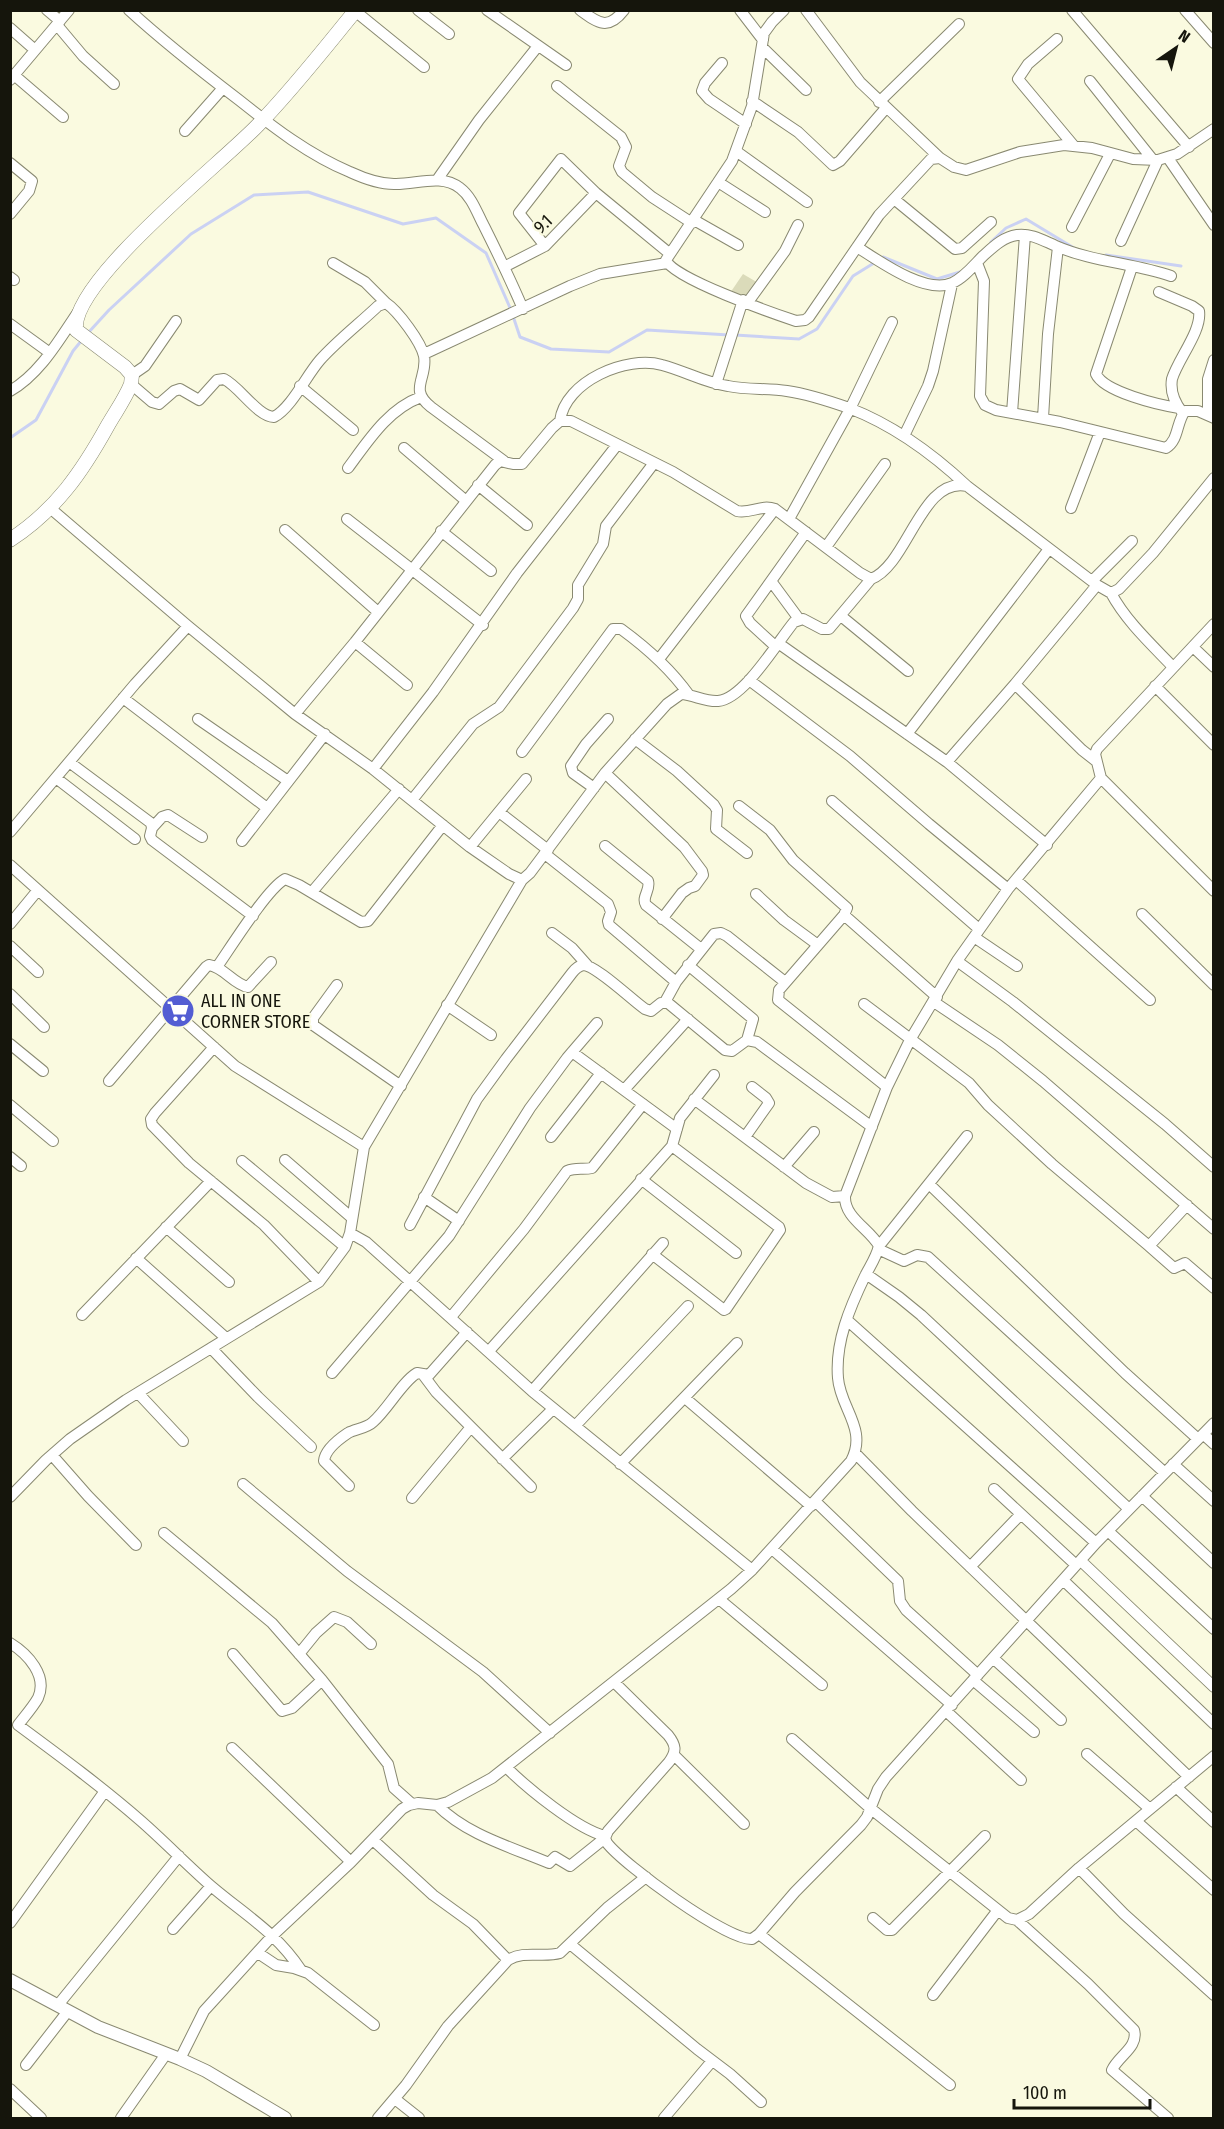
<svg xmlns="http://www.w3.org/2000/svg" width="1224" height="2129" font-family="'Fira Sans Condensed',sans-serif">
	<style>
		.green { fill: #dbdbba }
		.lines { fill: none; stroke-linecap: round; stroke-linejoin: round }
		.stream { stroke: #cad1f3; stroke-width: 3 }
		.minor-casing { stroke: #898971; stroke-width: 12 }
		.tertiary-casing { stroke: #898971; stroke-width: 14 }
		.secondary-casing { stroke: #898971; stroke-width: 15 }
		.minor { stroke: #fff; stroke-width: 10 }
		.tertiary { stroke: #fff; stroke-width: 12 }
		.secondary { stroke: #fff; stroke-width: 14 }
		.labels { text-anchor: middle; stroke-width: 4.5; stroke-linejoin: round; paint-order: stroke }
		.street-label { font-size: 18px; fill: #15150c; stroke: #fafae0 }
		.poi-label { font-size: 18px; fill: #15150c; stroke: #fafae0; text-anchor: start }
	</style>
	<rect width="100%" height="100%" fill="#fafae0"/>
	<path class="green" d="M743 274 760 284 751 297 730 293Z"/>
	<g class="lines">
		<path class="stream" d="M991 242 1006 228 1026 219 1074 248
			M1106 255 1181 266
			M880 259 883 257 937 279 960 272
			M513 316 520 337 551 349 609 352 647 330 729 335
			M88 333 109 310 191 234 254 195 308 192 403 224 436 218 486 253 511 310
			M735 335 799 339 817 329 853 276 874 263
			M10 438 36 420 73 351 82 340"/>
		<g class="minor-casing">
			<path id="minor" d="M47 10 60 21
				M129 10C164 42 201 71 239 100 273 127 309 155 350 172 363 178 379 184 394 184 415 185 441 173 460 188 472 197 477 213 484 226 498 254 511 281 523 309
				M418 10 449 34
				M487 10 566 65
				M580 10C598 23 608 31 624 10
				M740 10 763 40
				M784 10 772 22 764 33 752 106 732 161 666 260C672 278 775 314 796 321L805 320 809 317 879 215 931 159 940 158 954 167 966 170 1020 152 1064 145 1092 148 1133 159 1158 160 1177 154 1214 129
				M806 10 860 82 940 158
				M1072 10 1189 147
				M1185 10 1214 43
				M355 11 424 67
				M57 25 83 56 114 84
				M10 28 35 50
				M1057 39 1028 64 1018 79 1074 146
				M762 47 806 90
				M722 63 705 83 702 91 709 99 746 124
				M14 75 63 117
				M10 80 69 10
				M1090 81 1153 160
				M557 86 621 137 626 147 619 166 622 172 652 197 692 223
				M752 101 798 132 833 165 840 161 886 108
				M879 102 959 24
				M185 131 223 88
				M736 151 807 202
				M1168 158 1214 225
				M10 163 32 181 29 191 10 214
				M437 180 479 120 538 46
				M718 182 765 212
				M894 199 955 249 962 248 991 222
				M694 220 738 245
				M1072 227 1110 154
				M1121 241 1158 160
				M545 246 519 213 561 159 596 193 669 253
				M857 247C879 261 926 295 952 283 964 278 974 265 983 256 993 247 1003 237 1017 235 1031 233 1044 241 1056 246 1093 262 1133 263 1171 276
				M333 263 365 282 386 303
				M977 263 984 281 980 396 985 405 996 410 1060 422 1166 448C1179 440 1176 423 1185 411H1198L1214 418
				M504 267 545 246 596 193
				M1132 267 1096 374C1104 392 1159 405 1179 408
				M10 277 14 280
				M1159 292 1192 306 1199 311C1202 331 1178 359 1172 379 1170 391 1175 403 1182 412
				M748 302 785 251 798 225
				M10 324 50 353
				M424 354 570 286 600 274 667 263
				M132 375 145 366 176 321
				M131 384 152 402 159 404 174 391 180 389 199 400 217 380 224 379C240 387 257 416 274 417 292 407 306 376 320 360 338 340 359 324 378 306L386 303C398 311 421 342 424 356 428 378 408 389 431 407L504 461
				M716 384 743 300
				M300 386 353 430
				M10 391C40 374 59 340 78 312
				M1012 413 1025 235
				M1208 415V379L1214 360
				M1043 418 1048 334 1058 247
				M560 421C565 381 627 355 662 365 685 371 705 383 728 386 747 390 767 388 787 391 808 394 829 401 849 408 893 425 933 454 967 486
				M904 436 928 386 933 371 952 284
				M404 448 465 500
				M348 468C368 441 388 409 421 397
				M478 485 527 525
				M50 508 188 626 295 714 373 769 470 847 509 874 522 880 530 873 605 773 667 704 681 694C694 695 706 702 718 701 744 699 778 641 794 622L803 619 822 629H829L871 579
				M1071 508 1100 432
				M347 519 483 625
				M789 519 850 409 892 322
				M285 530 378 612
				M441 531 491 571
				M826 547 885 464
				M771 581 799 619
				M1092 581 1132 541
				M1111 593C1126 621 1151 644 1173 667
				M841 616 908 671
				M355 642 407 685
				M778 643 947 762 1047 845
				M775 646 750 623 746 616 806 532
				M1193 647 1214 667
				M659 659 775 509
				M749 680 850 756 929 824 1008 889
				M1015 684 1082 750 1096 761
				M1155 686 1214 745
				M123 698 267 808
				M295 714 355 642 495 465 500 461 513 464H522L552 428 560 421H571L673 472 737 511C751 514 761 504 775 509L860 573 871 579C908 565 921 476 967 486L1097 585 1111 593 1119 589 1153 553 1214 478
				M198 719 288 781
				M907 734 1049 549
				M635 739 677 771 714 805 717 810 716 829 747 853
				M522 752 613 629H621C647 648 670 668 689 695
				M69 762 151 823 152 828 150 836 152 840 253 916
				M947 762 1015 684 1097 585
				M373 769 433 692 517 573 617 445
				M605 773 684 847 702 871 703 875 695 886 689 888 682 893 662 919
				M56 778 135 839
				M1101 778 1214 891
				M594 788 573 773 571 766 586 744 608 719
				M412 800 473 724 499 707 573 608 578 599V585L603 544 606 526 654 463
				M832 801 979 929
				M739 806 770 830 793 860 847 908 844 915 779 990 778 1000 887 1087
				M499 812 548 850
				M152 828 162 817 168 815 202 837
				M10 832 135 684 188 626
				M242 841 325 734
				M605 846 648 881C651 890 641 897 646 905L701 949
				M470 847 526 779
				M545 854 608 904 611 912 608 921 609 925 676 982
				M10 865 235 1066 364 1147 350 1233
				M1016 880 1150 1000
				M312 892 399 789
				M756 894 784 920 818 945
				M1142 914 1214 985
				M844 915 937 997
				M10 924 38 890
				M552 933 572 948 588 966
				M974 937 1017 966
				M10 946 38 972
				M957 961 1013 1002 1165 1124 1214 1167
				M688 965 753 1019 747 1040
				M217 967C231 947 267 889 285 879L299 885 361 922 368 921 443 825
				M337 985 313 1018V1025L401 1086
				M10 994 44 1027
				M665 1002 676 982 714 934 721 933 727 936 785 982
				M934 1002 998 1045 1043 1081 1214 1229
				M864 1004 969 1083 988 1105 1052 1164 1149 1246 1187 1205
				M447 1005 491 1035
				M10 1044 43 1071
				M214 1047 155 1113 151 1119 152 1125 189 1163 264 1225 319 1282
				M572 1052 677 1129
				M109 1081 206 967 209 965C224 967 233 984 248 987L271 962
				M624 1090 688 1019
				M694 1099 806 1183 832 1197 845 1196
				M10 1105 53 1141
				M551 1137 601 1073
				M745 1137 769 1103 766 1098 752 1087
				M364 1147 522 880
				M10 1157 21 1166
				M285 1160 352 1218
				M242 1161 345 1247
				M784 1167 814 1132
				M641 1179 736 1253
				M929 1184 1125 1373 1198 1439
				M424 1197 459 1221
				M410 1225 477 1099 506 1059 572 973C575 969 578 966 583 965 596 965 633 1001 645 1009L651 1011 661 1003H668L725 1050 732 1051 747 1040 757 1042 872 1127
				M166 1227 229 1282
				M879 1246 967 1136
				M1149 1246 1174 1268 1185 1263 1214 1288
				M878 1249 904 1261 917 1255 928 1257 1165 1473
				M652 1254 724 1310 726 1309 780 1230 779 1227 672 1146 680 1118 714 1075
				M136 1258 226 1338
				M866 1274 899 1297 921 1315 1129 1509
				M82 1315 211 1181
				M451 1317 524 1229 567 1171C576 1167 583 1170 592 1168L643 1104
				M847 1320 1096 1543
				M211 1348 258 1397 311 1447
				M489 1351 672 1146
				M332 1373 449 1236 530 1108 567 1058 597 1023
				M424 1376 436 1392 531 1487
				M532 1391 663 1243
				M138 1393 183 1441
				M685 1398 811 1506
				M575 1426 688 1306
				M1203 1434 1214 1444
				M855 1453 912 1511 1189 1777
				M52 1455 88 1496 136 1545
				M502 1459 553 1409
				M620 1464 737 1343
				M1173 1464 1214 1501
				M243 1484 347 1571 483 1672 550 1733
				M349 1486 324 1461C325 1450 339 1439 348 1433 356 1429 367 1428 373 1422 388 1409 402 1382 417 1373L429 1375 467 1332
				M994 1489 1076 1565
				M1142 1496 1214 1563
				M10 1497 46 1460 70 1439 126 1400 319 1282 345 1247 350 1233 366 1242 532 1391 752 1570
				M412 1498 471 1427
				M815 1501 898 1581 900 1601 906 1610 978 1675
				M1108 1531 1214 1629
				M164 1533 272 1623 322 1680 388 1764 394 1788 412 1804
				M772 1549 952 1705
				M1081 1561 1214 1687
				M970 1567 1021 1514
				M1063 1580 1214 1724
				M719 1599 822 1685
				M10 1643C28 1654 48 1676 38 1698 33 1707 25 1716 18 1725 60 1756 102 1787 141 1821 165 1842 187 1865 211 1886 245 1915 276 1932 301 1970
				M233 1654 282 1711 292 1708 322 1680
				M299 1654 316 1633 334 1617 347 1622 371 1644
				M993 1658 1061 1720
				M973 1680 1034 1732
				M615 1683 668 1735C676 1745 677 1751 669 1762L608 1831 605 1838 607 1843C624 1865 726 1940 752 1939L759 1934 795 1892 861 1825 867 1817 878 1789 886 1777 1096 1543 1214 1423
				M946 1711 1021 1780
				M792 1739 870 1808 1008 1918 1017 1920 1029 1914 1079 1868 1214 1756
				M232 1748 351 1862
				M1087 1754 1150 1809
				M674 1755 744 1824
				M506 1767C527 1788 577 1829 605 1836
				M1176 1787 1214 1822
				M437 1805C467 1835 511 1847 549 1863L555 1857 570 1866 605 1838
				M1136 1821 1214 1890
				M373 1840 433 1895 473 1924 508 1960
				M1079 1868 1124 1914 1214 1995
				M873 1918 887 1930H892L985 1836
				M1017 1920 1088 1984 1134 2030C1139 2047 1118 2056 1112 2070L1168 2118
				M10 1923 105 1791
				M173 1929 211 1886
				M759 1934 950 2085
				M570 1944 697 2049 730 2074 761 2102
				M258 1953 276 1965 294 1968 308 1973 374 2025
				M933 1995 998 1910
				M58 2005 179 1856
				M180 2059 204 2011 273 1935 351 1862 402 1809 409 1805 418 1803 437 1805 448 1802 492 1778 731 1589 752 1570 851 1461C868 1429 840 1408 838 1378 835 1342 850 1307 865 1276 870 1266 876 1258 879 1246 870 1229 844 1218 845 1196L887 1087 910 1040 957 961 1008 889 1101 778 1095 754 1097 749 1214 624
				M26 2065 68 2011
				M10 2089 41 2118
				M395 2099 419 2118
				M121 2118 166 2054
				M378 2118 406 2085 448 2026 508 1960C524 1950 543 1958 560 1953L607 1908 646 1877
				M664 2118 712 2061"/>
		</g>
		<g class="tertiary-casing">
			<path id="tertiary" d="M10 1980 98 2027 180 2059 206 2071 285 2118"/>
		</g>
		<g class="secondary-casing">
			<path id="secondary" d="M10 540C56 510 82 472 108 425 116 411 125 399 131 384L132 375 125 367 76 330C70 282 223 162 258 125 293 89 324 49 356 10"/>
		</g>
		<use href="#minor" class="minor"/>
		<use href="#tertiary" class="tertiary"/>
		<use href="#secondary" class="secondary"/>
	</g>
	<defs>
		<g id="supermarket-disc" transform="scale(1.725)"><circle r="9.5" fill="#535dd3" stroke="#fafae0"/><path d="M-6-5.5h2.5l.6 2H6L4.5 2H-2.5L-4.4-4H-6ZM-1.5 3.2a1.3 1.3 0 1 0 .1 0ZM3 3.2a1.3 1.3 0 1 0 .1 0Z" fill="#fff"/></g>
	</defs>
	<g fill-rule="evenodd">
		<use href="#supermarket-disc" x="178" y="1011"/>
	</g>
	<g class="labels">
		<g class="street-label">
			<text transform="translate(543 224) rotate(-44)" y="6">9.1</text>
		</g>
		<g class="poi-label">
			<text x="201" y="1007">ALL IN ONE<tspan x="201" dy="21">CORNER STORE</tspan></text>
		</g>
	</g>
	<rect width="1224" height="2129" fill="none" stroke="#15150c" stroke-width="24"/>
	<g transform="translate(1176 48) rotate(35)" stroke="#fafae0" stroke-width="4.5" paint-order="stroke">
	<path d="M0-4.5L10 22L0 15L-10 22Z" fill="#15150c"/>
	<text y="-9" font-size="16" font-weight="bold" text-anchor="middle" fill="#15150c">N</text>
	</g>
	<path d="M1014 2099v9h136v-9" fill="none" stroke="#15150c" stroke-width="3"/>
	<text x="1023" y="2099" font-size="18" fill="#15150c" stroke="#fafae0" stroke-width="4.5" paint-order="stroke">100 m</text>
</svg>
